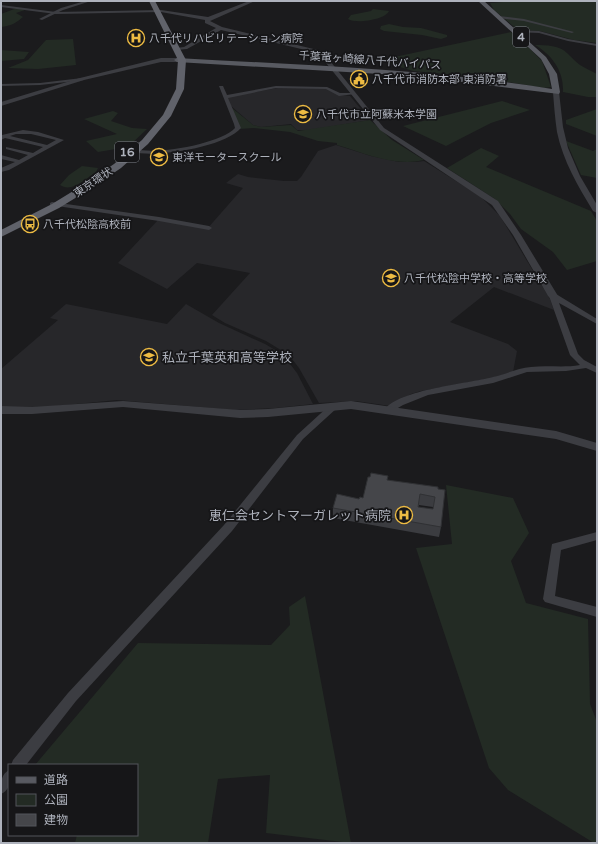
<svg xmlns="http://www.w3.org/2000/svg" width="598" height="844" font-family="'Varela Round','Noto Sans JP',sans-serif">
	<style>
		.built { fill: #27272a }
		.green { fill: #232b24 }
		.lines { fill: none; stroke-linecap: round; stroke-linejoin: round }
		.minor { fill: #3c3d42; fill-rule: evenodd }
		.tertiary { fill: #3c3d42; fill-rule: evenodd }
		.primary { fill: #585a61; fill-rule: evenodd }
		.trunk { fill: #60626a; fill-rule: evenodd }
		.wall { fill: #3b3c40; fill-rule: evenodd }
		.building { fill: #45464a; stroke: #303134; fill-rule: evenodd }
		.labels { text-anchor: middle; stroke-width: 3.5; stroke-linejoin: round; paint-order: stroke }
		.far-poi-label { font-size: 11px; fill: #aeb2bc; stroke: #161618; text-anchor: start }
		.far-street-label { font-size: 11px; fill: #aeb2bc; stroke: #161618 }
		.shield { fill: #161618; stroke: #80838b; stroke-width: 1 }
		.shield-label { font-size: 12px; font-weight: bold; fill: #aeb2bc }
		.poi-label { font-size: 13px; fill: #aeb2bc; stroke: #161618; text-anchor: start }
	</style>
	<rect width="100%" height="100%" fill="#1b1b1d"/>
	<path class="built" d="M277 88H326L341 95 350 96 370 120 310 130H297L291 124 261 127 253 125 231 106 227 97Z
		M336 145 371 156 399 162H416L424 161 480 196 500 216 550 299 554 310 494 287 450 322 508 344 517 351 513 372 488 379 421 391 411 394 390 406 356 401 319 403 299 368 289 355 266 341 225 323 212 315 250 273 197 263 167 289 118 263 158 220 207 229 243 188 226 183 238 174 248 177 284 181H297L301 177 318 151Z
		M66 304 167 324 186 304 219 323 265 344 277 351 287 360 297 373 313 404 276 408 235 410 117 400 36 408 1 407V369L58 320 50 318Z"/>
	<path class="green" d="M502 1H597V43L574 40 540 31 518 30 494 10 490 3 503 2Z
		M17 8 28 9 16 13 23 17C16 23 11 26 1 27V14Z
		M373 9 389 11C385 20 356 24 348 19L351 15 371 11Z
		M389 24 403 27 421 28 447 35V37L441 39 422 35 384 31 380 29 381 26Z
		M511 32 521 40 542 61 551 87 544 88 477 77 413 71 384 62 385 59Z
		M73 39 76 65 38 69 8 68 28 60 46 40Z
		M535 45C546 45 560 45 568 54 572 58 575 61 580 65 585 68 591 71 597 74V97H588L563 92C564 71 552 55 535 45Z
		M1 50 29 52 24 59 1 61Z
		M502 101 530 110 491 123 446 146 403 126Z
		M232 108 253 125 261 127 291 125 298 131 370 120 392 140 424 160C395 167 364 153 337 145V143L318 141 290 132 253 128 239 129Z
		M597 109V136L566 124V120Z
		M113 111 118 113 111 121 132 128 147 129 128 147 98 152 86 141 117 134 84 119Z
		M566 141 593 151 597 149V178L581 175Z
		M481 148 499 156 486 167 591 211 597 221V261L567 270 553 252 521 229 510 214 495 199 447 168Z
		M82 166 98 168 96 172C85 179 72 193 60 185L69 175Z
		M446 485 513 498 529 533 511 561 526 603 588 619 590 704 597 722V843H594L508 790 489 768 416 548 452 544Z
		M305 596 351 843 266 833 270 775 218 779 208 843H75L77 835H137V765H35L138 643 271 645 290 625 289 607Z"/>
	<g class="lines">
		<path class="minor" d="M85 1H91L63 10 42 20 39 19 61 8Z
			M499 16 524 19 574 32 572 33 524 21 498 18Z
			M515 30 539 31 568 39 597 44V46L568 41 539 33 514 32Z
			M82 78H84V80L40 85 1 86V84L40 83Z
			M219 86H223L227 95 276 86 327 87 340 93H353L355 94 339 96 326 89 276 88 228 98 241 128C225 147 157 158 133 152L132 151 135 149C157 155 220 144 235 128L234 124Z
			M23 130 38 132 64 140 9 170 1 172V168L15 162 1 159V155L19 160 28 155 6 149V147L33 153 43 147 5 138 1 140 2 135ZM16 134H31L56 140 47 145 10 136Z
			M52 202 159 217 209 226 212 228 209 230 159 221 50 205V203Z
			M550 294H556L597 319V324L559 303 578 354 584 360 597 367V373L586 368 566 371 527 372 493 383 428 395 403 405 391 412H385L384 410C400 389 467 384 493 377 506 374 518 368 531 367 547 365 564 368 580 365L570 355 549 296Z
			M334 403 337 404 338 406 337 408 303 439 232 531 76 701 26 765H11L13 760 68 693 224 525 297 435 331 404Z
			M597 532V540L561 550 555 596 597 607V617L545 602 543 599 552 544Z
			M9 770C9 780 12 789 1 794 1 784 0 775 9 770Z"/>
		<path class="tertiary" d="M249 1H255L210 21 222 27 322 51 384 128 498 201 521 235 558 296 556 298H550L548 296 513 235 492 205 380 130 318 53 221 30 187 49 176 50V48L184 47 216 28 205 23V20L161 12 56 14 1 7V5L56 12 161 10 208 17Z
			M161 58H177L180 60 177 62H161L84 80 1 106V102L80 78Z
			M556 90 559 92 563 127 568 148 580 176 597 205V213L593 211C578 186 563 161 557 132 555 119 554 105 553 92Z
			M123 401 240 410 268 409 351 401 556 431 597 443V451L556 439 351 409 268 417 240 418 123 407 32 414H1V406L32 407Z"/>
		<path class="primary" d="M478 1H484L546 57 557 74 560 92 559 94 414 76 177 62 174 60 177 58C302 65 428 69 552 89L549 74 541 59Z"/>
		<path class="trunk" d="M149 1H155L186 60 184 89 171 116 148 144 121 168 90 189 59 208 1 237V230L52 204 83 185 114 164 142 140 163 115 176 89 178 60Z"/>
	</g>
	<path class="wall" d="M370 477 438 489 441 527 439 537 333 518V508L363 498ZM419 505 433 507V509L418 507Z"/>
	<path class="building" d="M371 473 388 476 387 480 438 487V489L445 490 441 527 333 508 337 494 359 499 360 497 363 498 368 477H370ZM420 494 435 497 433 509 418 507Z"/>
	<defs>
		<g id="hospital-ring" transform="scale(0.9)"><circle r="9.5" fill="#161618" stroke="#edbb43" stroke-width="1.5"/><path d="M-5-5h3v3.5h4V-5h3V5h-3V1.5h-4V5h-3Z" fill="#edbb43"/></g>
		<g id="civic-ring" transform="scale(0.9)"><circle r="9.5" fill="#161618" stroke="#edbb43" stroke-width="1.5"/><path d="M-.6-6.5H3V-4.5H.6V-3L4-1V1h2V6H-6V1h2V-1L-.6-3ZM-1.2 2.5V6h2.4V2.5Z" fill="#edbb43"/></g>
		<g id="school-ring" transform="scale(0.9)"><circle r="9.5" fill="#161618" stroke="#edbb43" stroke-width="1.5"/><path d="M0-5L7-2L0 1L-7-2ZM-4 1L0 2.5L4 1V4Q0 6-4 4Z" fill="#edbb43"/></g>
		<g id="bus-ring" transform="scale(0.9)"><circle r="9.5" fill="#161618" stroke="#edbb43" stroke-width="1.5"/><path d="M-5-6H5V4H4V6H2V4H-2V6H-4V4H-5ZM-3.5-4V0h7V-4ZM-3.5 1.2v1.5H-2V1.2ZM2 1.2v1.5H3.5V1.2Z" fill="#edbb43"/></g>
	</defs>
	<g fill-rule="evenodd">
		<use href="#hospital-ring" x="136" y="38"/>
		<use href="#civic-ring" x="359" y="79"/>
		<use href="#school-ring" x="303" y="114"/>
		<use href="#school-ring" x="159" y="157"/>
		<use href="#bus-ring" x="30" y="224"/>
		<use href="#school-ring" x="391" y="278"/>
		<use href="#school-ring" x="149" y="357"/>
		<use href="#hospital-ring" x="404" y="515"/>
	</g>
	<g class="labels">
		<g class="far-poi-label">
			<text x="149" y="42">八千代リハビリテーション病院</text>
			<text x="372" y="83">八千代市消防本部 東消防署</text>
			<text x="316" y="118">八千代市立阿蘇米本学園</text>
			<text x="172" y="161">東洋モータースクール</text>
			<text x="43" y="228">八千代松陰高校前</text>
			<text x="404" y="282">八千代松陰中学校・高等学校</text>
		</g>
		<g class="far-street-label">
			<text transform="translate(370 60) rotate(4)" y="4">千葉竜ヶ崎線八千代バイパス</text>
			<text transform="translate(93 182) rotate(-34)" y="4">東京環状</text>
		</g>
		<g class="shield">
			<rect x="513" y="27" width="16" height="20" rx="3"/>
			<rect x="115" y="142" width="24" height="20" rx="3"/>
		</g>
		<g class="shield-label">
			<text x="521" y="41">4</text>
			<text x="127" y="156">16</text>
		</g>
		<g class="poi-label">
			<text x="162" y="362">私立千葉英和高等学校</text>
			<text x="391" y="520" text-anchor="end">恵仁会セントマーガレット病院</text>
		</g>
	</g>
	<rect width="598" height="844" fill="none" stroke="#aeb2bc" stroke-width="4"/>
	<rect x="8" y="764" width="130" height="72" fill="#161618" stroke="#53545a"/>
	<rect x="16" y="777" width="20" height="6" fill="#585a61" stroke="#53545a"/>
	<text x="44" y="784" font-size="12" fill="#aeb2bc">道路</text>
	<rect x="16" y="794" width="20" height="12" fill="#232b24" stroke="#53545a"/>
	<text x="44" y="804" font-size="12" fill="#aeb2bc">公園</text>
	<rect x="16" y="814" width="20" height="12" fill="#45464a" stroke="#53545a"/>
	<text x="44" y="824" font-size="12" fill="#aeb2bc">建物</text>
</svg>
